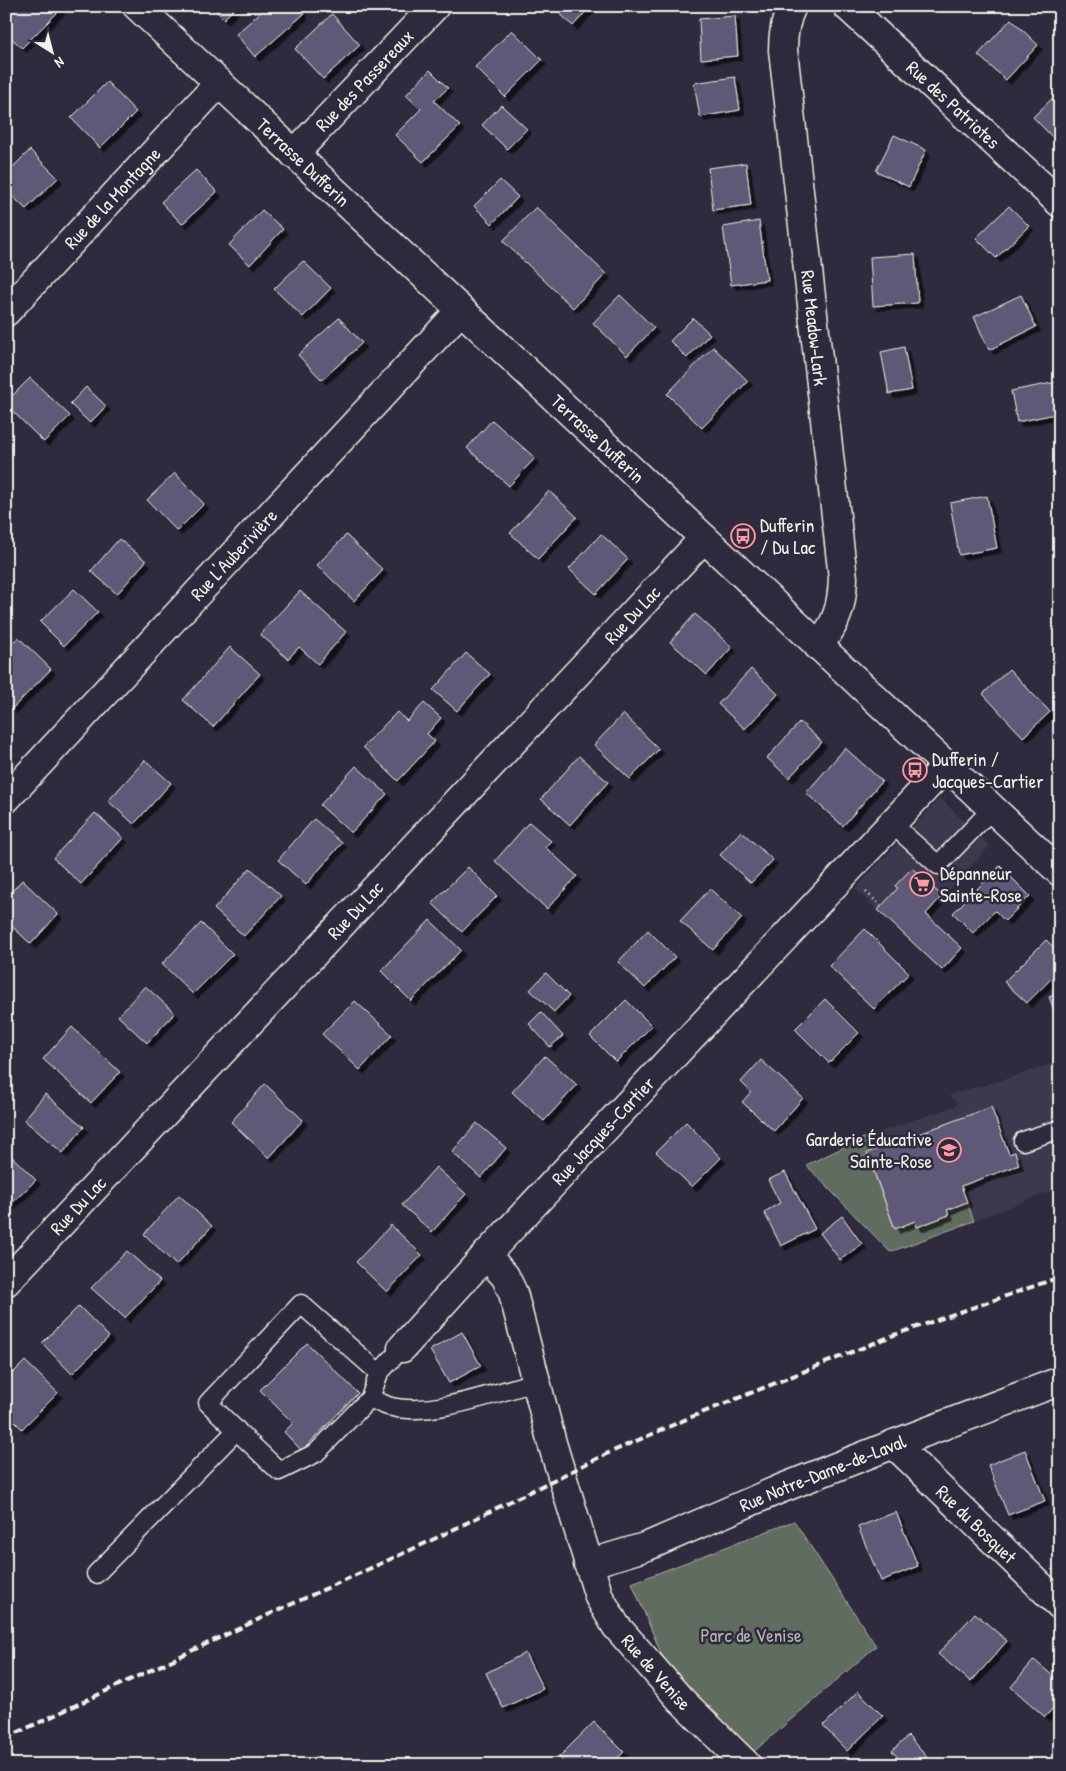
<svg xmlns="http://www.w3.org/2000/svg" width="1066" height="1771" font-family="'Patrick Hand',sans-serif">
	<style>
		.built { fill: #3d384e }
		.green { fill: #606c61; stroke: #aaaea4 }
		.building { fill: #5f5976; stroke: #f4f1e8; filter: url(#shadow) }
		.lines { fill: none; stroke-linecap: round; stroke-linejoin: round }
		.lane-casing { stroke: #f4f1e8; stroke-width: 21 }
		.street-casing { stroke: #f4f1e8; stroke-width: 31 }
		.secondary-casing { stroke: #f4f1e8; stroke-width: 31 }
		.path { stroke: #f4f1e8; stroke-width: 3; stroke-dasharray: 1 4; stroke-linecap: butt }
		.lane { stroke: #2f2a3d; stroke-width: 18 }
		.street { stroke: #2f2a3d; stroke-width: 28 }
		.secondary { stroke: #2f2a3d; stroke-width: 28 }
		.rail { stroke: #f4f1e8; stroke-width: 4; stroke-dasharray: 8 4; stroke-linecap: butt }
		.labels { text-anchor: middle; stroke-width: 5; stroke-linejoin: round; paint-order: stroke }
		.street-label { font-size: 19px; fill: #f4f1e8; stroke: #2f2a3d }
		.poi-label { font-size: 19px; fill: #f4f1e8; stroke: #2f2a3d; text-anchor: start }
		.park-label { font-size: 19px; fill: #b1b5ab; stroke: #2f2a3d }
	</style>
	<defs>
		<filter id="shadow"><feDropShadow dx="4.5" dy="4.5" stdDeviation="0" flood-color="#0009"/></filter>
	</defs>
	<rect width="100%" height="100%" fill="#2f2a3d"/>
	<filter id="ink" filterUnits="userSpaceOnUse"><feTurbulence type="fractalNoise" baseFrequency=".02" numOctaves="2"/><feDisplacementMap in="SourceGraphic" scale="10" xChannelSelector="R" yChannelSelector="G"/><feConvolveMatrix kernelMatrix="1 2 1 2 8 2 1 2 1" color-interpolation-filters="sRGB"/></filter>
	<g filter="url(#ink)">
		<path class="built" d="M940 798 990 846 926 914 962 948 942 970 855 889Z
			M1055 1063 1060 1076V1188L890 1252 806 1165 870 1135 958 1105 949 1095 1009 1078Z"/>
		<path class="green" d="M870 1135 877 1150 867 1154 895 1229 915 1221 918 1227 949 1215 947 1210 967 1202 974 1221 890 1252 806 1165Z
			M794 1521 876 1646 743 1761 680 1699 632 1583Z"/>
		<path class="building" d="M6 6H64L22 48 6 33Z
			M211 6H237L224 19Z
			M268 6H298L304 14 255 57 236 34Z
			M552 6H591L573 26Z
			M332 14 360 45 323 79 295 49Z
			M735 16 738 56 701 59 699 19Z
			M1011 19 1038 45 1006 80 978 55Z
			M512 30 542 60 505 97 475 67Z
			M430 70 448 88 434 101 460 126 423 162 395 135 421 109 406 95Z
			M735 77 740 110 700 117 694 83Z
			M107 82 136 112 100 148 71 118Z
			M1060 91V145L1033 117Z
			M501 105 527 129 507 149 482 125Z
			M894 135 926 150 909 187 876 171Z
			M30 150 58 178 26 209 6 190V174Z
			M746 163 751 205 713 210 708 168Z
			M196 170 217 192 182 224 161 202Z
			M500 180 518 197 492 224 474 206Z
			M1009 206 1029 226 996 258 976 238Z
			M536 207 606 274 573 308 503 241Z
			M262 210 283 229 250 265 229 245Z
			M759 221 767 280 731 285 723 227Z
			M915 254 918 303 873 306 870 257Z
			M303 261 331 288 303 317 274 289Z
			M620 295 654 328 627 356 593 323Z
			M1021 295 1036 327 989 350 974 317Z
			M339 318 362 343 322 380 298 355Z
			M693 318 710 334 687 358 670 341Z
			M713 347 748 381 702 428 667 394Z
			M904 347 912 390 889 394 881 352Z
			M30 378 70 416 44 442 6 405V402Z
			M1057 382 1060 396V413L1017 422 1011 391Z
			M86 387 106 406 90 423 70 404Z
			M492 420 535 458 509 486 467 448Z
			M175 473 204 504 177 531 147 500Z
			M549 491 577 517 538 559 510 533Z
			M987 496 997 548 959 555 950 503Z
			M601 534 628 559 596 594 569 569Z
			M346 535 383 570 354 601 317 565Z
			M119 539 146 561 117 594 91 571Z
			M74 589 98 612 64 646 40 622Z
			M300 591 346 632 318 664 299 647 288 659 260 634Z
			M695 614 732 647 707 675 670 642Z
			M18 637 51 669 12 709 6 703V650Z
			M230 647 260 674 213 727 183 700Z
			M466 653 490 674 457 711 433 690Z
			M751 669 778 694 745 729 718 704Z
			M1009 669 1050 712 1023 737 983 694Z
			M424 703 441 718 427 734 435 741 398 781 363 747 397 712 407 721Z
			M623 714 659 749 630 779 594 745Z
			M800 722 822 742 789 778 767 758Z
			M845 748 882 781 843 826 806 793Z
			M579 756 608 782 570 825 541 799Z
			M145 760 171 783 134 824 108 801Z
			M356 766 387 794 351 833 320 805Z
			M95 813 123 838 81 884 53 858Z
			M314 819 342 843 306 885 278 860Z
			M529 822 551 841 545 847 577 876 547 909 495 861Z
			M741 831 773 860 751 883 720 855Z
			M1000 866 1030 896 1005 921 995 911 973 933 953 913Z
			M468 867 497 896 462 932 432 903Z
			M250 868 281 896 244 936 214 909Z
			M912 868 942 896 926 914 962 948 942 970 878 910 898 888 895 886Z
			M22 880 58 914 31 944 6 921V898Z
			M710 889 742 918 713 950 680 921Z
			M430 920 461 950 411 1001 381 971Z
			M201 923 233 954 193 994 162 964Z
			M865 929 909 973 874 1009 829 966Z
			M648 930 675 957 645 988 618 962Z
			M1046 940 1060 953V970L1027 1003 1004 982Z
			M546 973 569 996 554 1012 530 990Z
			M145 986 175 1013 147 1043 118 1016Z
			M1060 993V1025L1049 997Z
			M825 999 859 1033 829 1063 795 1029Z
			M626 1000 652 1026 616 1062 590 1036Z
			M355 1001 392 1035 360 1070 322 1034Z
			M541 1012 563 1036 550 1047 529 1024Z
			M72 1027 120 1072 91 1103 43 1059Z
			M545 1056 577 1085 544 1121 512 1092Z
			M761 1060 803 1098 774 1131 742 1102 751 1092 741 1082Z
			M265 1084 303 1120 269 1158 231 1122Z
			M45 1094 84 1127 63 1153 24 1120Z
			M991 1107 1009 1154 1015 1152 1019 1165 961 1186 967 1202 947 1210 949 1215 917 1227 915 1221 895 1229 867 1153Z
			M686 1122 721 1158 692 1187 656 1152Z
			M477 1123 506 1148 481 1178 452 1152Z
			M6 1151 36 1180 6 1209Z
			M436 1167 466 1194 432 1232 402 1205Z
			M785 1172 815 1229 781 1246 764 1212 780 1203 768 1180Z
			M179 1195 212 1226 176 1265 144 1234Z
			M842 1216 862 1244 840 1260 820 1233Z
			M391 1225 422 1255 387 1292 356 1262Z
			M127 1251 160 1281 125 1318 91 1288Z
			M79 1306 109 1337 72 1374 42 1343Z
			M462 1332 481 1366 449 1383 430 1350Z
			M307 1343 358 1393 302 1451 284 1432 293 1423 260 1390Z
			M25 1361 58 1393 22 1429 6 1413V1380Z
			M1025 1450 1045 1501 1008 1515 988 1465Z
			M896 1512 918 1566 881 1581 858 1527Z
			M1060 1512V1532L1054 1515Z
			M975 1613 1007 1641 971 1682 938 1654Z
			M525 1653 543 1689 503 1708 486 1673Z
			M1034 1660 1060 1682V1700L1045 1717 1011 1687Z
			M858 1691 883 1716 847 1751 823 1726Z
			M594 1722 624 1752 611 1765H566L559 1757Z
			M908 1736 934 1765H893L899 1759 892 1751Z"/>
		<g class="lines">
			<g class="lane-casing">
				<path id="lane" d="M892 824 938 865 992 809
					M1023 1141 1060 1129
					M379 1373 301 1304 208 1403 279 1471 316 1453 370 1398 379 1373 402 1348
					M370 1398C376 1401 382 1404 388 1406 428 1418 495 1393 535 1382
					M96 1574 237 1430"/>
			</g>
			<g class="street-casing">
				<g id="street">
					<path id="s1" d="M792 6C785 20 783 34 783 50L843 578C842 606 837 624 818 646"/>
					<path id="s2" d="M847 6 1060 203"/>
					<path id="s3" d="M294 154 435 6"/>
					<path id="s4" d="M6 312 219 83"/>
					<path id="s5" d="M6 799 461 310"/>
					<path id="s6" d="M486 1255 505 1276 513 1293 552 1443 599 1597 616 1626 680 1699 747 1765"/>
					<path id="s7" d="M6 1282 704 538"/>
					<path id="s8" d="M402 1348 486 1255 946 766"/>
					<path id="s9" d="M894 1444 1060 1605"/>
					<path id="s10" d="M588 1564 648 1546 780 1489 894 1444 1060 1381"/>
				</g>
			</g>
			<g class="secondary-casing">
				<g id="secondary">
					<path id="s11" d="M137 6 1060 872"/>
				</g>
			</g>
			<path class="path" d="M866 892 882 907"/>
			<use href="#lane" class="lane"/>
			<use href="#street" class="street"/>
			<use href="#secondary" class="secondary"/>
			<path class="rail" d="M6 1738 270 1614 428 1542 604 1455 689 1418 894 1335 1060 1277"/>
		</g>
	</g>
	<defs>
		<g id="bus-ring" transform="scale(1.25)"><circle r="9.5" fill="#2f2a3d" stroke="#ff9aa2" stroke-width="1.5"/><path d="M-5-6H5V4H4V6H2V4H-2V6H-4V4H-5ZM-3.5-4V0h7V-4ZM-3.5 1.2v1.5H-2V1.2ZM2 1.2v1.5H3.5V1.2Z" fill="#ff9aa2"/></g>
		<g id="supermarket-ring" transform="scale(1.25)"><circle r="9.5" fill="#2f2a3d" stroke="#ff9aa2" stroke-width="1.5"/><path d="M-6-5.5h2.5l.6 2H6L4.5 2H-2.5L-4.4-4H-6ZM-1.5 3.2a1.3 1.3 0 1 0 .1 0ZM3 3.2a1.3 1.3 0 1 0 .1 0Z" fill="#ff9aa2"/></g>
		<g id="school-ring" transform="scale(1.25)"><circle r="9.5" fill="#2f2a3d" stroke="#ff9aa2" stroke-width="1.5"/><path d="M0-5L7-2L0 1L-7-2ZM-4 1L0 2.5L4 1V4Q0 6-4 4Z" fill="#ff9aa2"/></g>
	</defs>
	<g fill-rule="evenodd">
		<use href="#bus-ring" x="743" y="536"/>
		<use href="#bus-ring" x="915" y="770"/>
		<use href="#supermarket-ring" x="922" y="884"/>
		<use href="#school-ring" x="949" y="1150"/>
	</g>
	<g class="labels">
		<g class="street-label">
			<text dy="7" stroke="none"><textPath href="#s3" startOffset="102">Rue des Passereaux</textPath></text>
			<text dy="7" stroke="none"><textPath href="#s2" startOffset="145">Rue des Patriotes</textPath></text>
			<text dy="7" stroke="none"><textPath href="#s11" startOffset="228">Terrasse Dufferin</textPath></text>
			<text dy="7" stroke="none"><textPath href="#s4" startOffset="156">Rue de la Montagne</textPath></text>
			<text dy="7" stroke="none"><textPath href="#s1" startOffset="325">Rue Meadow-Lark</textPath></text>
			<text dy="7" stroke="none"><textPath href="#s11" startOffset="632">Terrasse Dufferin</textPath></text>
			<text dy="7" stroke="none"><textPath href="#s5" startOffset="334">Rue L'Auberivière</textPath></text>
			<text dy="7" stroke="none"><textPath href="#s7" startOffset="915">Rue Du Lac</textPath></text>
			<text dy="7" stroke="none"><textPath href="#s7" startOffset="510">Rue Du Lac</textPath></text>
			<text dy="7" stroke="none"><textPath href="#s8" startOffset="296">Rue Jacques-Cartier</textPath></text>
			<text dy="7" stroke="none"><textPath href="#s7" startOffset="105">Rue Du Lac</textPath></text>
			<text dy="7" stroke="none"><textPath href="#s10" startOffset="252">Rue Notre-Dame-de-Laval</textPath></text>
			<text dy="7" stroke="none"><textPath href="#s9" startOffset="115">Rue du Bosquet</textPath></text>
			<text dy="7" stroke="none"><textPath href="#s6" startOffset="458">Rue de Venise</textPath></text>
		</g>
		<g class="poi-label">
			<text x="760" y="532">Dufferin<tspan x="760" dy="22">/ Du Lac</tspan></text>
			<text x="932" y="766">Dufferin /<tspan x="932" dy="22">Jacques-Cartier</tspan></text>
			<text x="940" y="880">Dépanneur<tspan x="940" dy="22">Sainte-Rose</tspan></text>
			<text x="932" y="1146" text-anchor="end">Garderie Éducative<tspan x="932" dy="22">Sainte-Rose</tspan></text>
		</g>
		<g class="park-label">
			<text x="751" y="1642">Parc de Venise</text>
		</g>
	</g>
	<rect width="1066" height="1771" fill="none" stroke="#2f2a3d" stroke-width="25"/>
	<rect x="12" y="12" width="1041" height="1746" fill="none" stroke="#f4f1e8" stroke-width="2" filter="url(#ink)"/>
	<g transform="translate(52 52) rotate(144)" stroke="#2f2a3d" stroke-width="4" paint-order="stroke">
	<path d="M0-4L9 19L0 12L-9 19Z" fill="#f4f1e8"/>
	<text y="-8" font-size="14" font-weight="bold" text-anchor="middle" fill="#f4f1e8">N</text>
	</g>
</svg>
